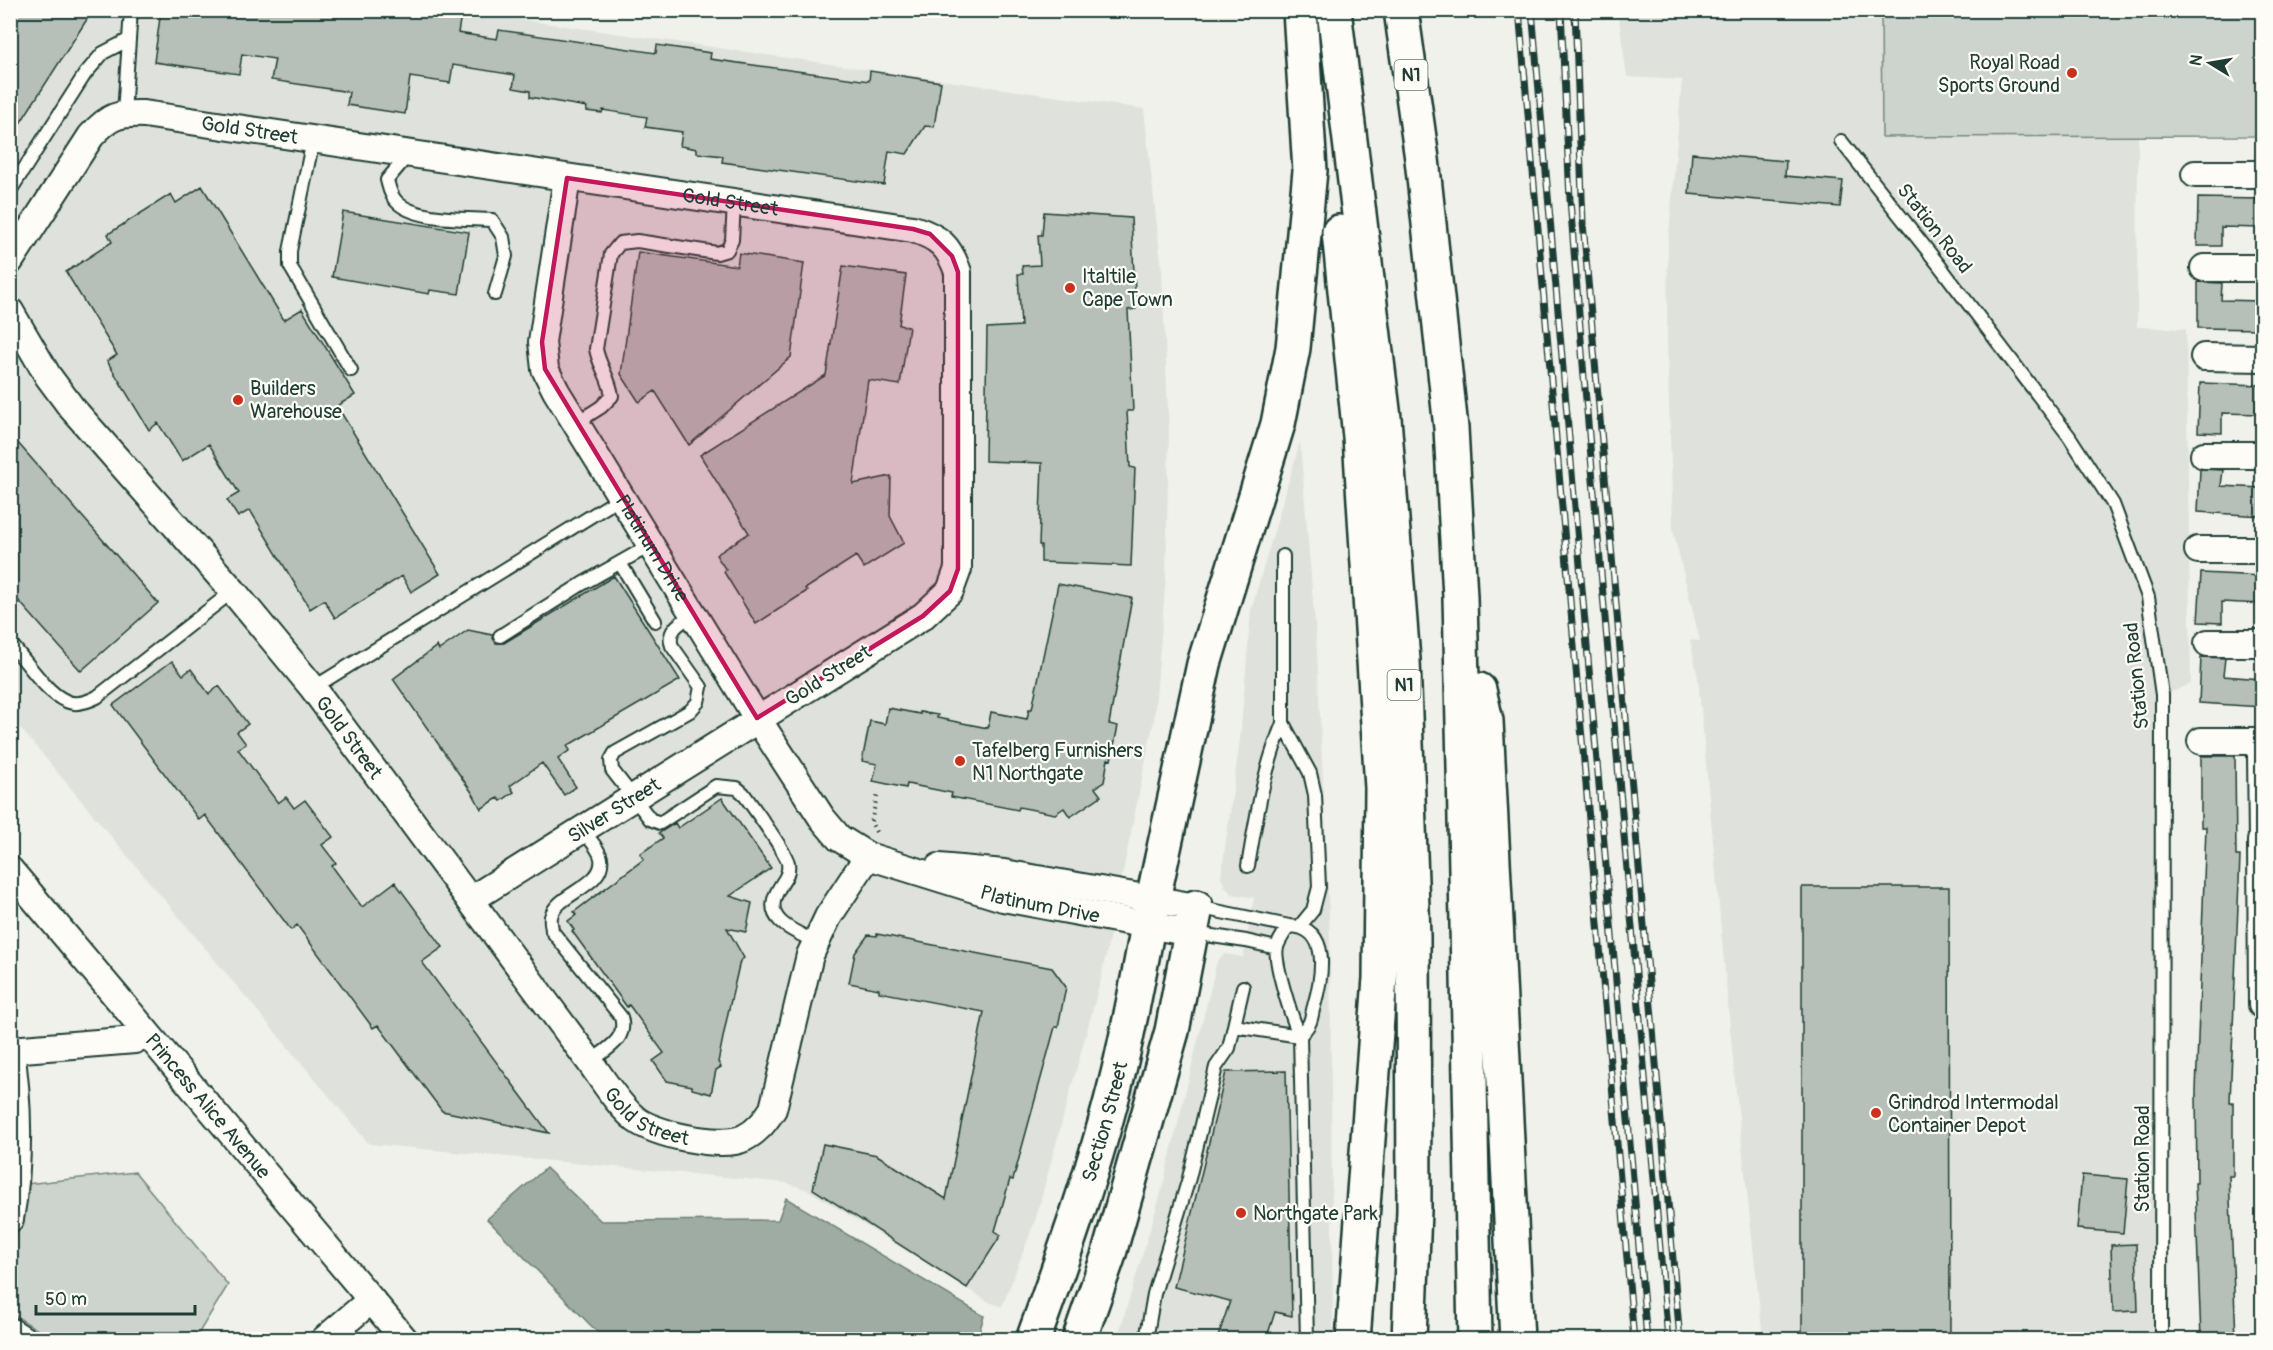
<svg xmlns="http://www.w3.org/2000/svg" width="2273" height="1350" font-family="Pangolin,sans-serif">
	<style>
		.built { fill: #dfe2dc }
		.green { fill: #cdd3cd; stroke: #768880; stroke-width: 1.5 }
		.water { fill: #9faca4; stroke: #6c8077; stroke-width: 1.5 }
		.building { fill: #b6bfb8; stroke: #1f3d34; stroke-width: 1.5 }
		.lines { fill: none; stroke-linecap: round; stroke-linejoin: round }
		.lane-casing { stroke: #1f3d34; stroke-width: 16 }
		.street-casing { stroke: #1f3d34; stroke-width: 30 }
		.secondary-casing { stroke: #1f3d34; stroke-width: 38 }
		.highway-casing { stroke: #1f3d34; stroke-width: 38 }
		.path { stroke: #1f3d34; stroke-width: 4; stroke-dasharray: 1.5 4.5; stroke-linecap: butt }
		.lane { stroke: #fdfcf7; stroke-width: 12 }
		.street { stroke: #fdfcf7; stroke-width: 26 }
		.secondary { stroke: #fdfcf7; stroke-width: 33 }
		.highway { stroke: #fdfcf7; stroke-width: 33 }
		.rail-casing { stroke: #1f3d34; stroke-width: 7 }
		.rail { stroke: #fdfcf7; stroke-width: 4.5; stroke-dasharray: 14; stroke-linecap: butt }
		.marked { fill: #c2185b; fill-opacity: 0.2; stroke: #c2185b; stroke-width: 4.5; stroke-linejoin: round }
		.poi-dot { fill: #c8321e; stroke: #fdfcf7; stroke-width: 2 }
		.labels { text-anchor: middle; stroke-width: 4.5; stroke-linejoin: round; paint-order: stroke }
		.shield { fill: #fdfcf7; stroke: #62766e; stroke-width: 1.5 }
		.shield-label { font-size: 18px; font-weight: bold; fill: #1f3d34 }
		.poi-label { font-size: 20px; fill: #1f3d34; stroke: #fdfcf7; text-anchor: start }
		.street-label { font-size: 20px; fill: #1f3d34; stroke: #fdfcf7 }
	</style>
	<rect width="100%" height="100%" fill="#f0f1eb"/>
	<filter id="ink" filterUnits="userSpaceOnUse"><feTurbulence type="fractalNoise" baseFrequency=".0167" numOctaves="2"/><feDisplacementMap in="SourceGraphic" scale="12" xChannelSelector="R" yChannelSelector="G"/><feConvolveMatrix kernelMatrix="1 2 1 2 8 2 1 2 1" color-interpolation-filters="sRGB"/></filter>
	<g filter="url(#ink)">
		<path class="built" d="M10 11H460L1144 109 1162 271 1169 434 1166 577 1154 720 1101 979 1035 1221 1002 1307 987 1301 808 1190 786 1183 369 1144 11 717Z
			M1618 11H1881L1882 137H2138L2137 327 2186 329 2191 684 2162 696 2161 1339H1763L1735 1082 1698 678 1690 640 1700 641 1673 531 1667 341 1668 245 1682 80 1627 77Z
			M1300 442 1317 650 1330 936 1333 1339 1117 1340 1162 1189 1217 961 1225 954 1243 957 1254 898 1232 894 1225 887 1221 877 1240 739 1251 610Z"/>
		<path class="green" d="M1881 11H2262V136L1882 137Z
			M135 1172 228 1285 195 1339H52L11 1313V1264L26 1184Z"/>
		<path class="water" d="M546 1168 601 1221 778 1220 786 1198 984 1316 977 1339H604L487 1219Z"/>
		<path class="building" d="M10 10H93L10 139Z
			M161 10H322L362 16 363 10H437L461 14 458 33 497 39 499 30 656 53 657 45 711 53 710 59 869 81 870 71 941 82 934 127 925 126 907 154 889 151 884 185 722 162 723 156 697 153V149L680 146 682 132 645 127 647 117 603 110 602 113 586 111 587 107 530 97V91L513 88 515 75 453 65 450 83 410 77 405 114 347 105 349 92 271 80 275 59 242 54 239 74 154 62Z
			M1692 153 1786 161 1785 176 1843 181 1840 207 1689 194Z
			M202 186 284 320 302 309 355 395 337 406 440 574 411 592 402 576 335 618 324 600 310 609 250 510 238 517 227 500 239 493 209 444 182 461 158 423 149 430 107 361 117 355 66 272 112 242 108 234 171 194 176 203Z
			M2198 198 2262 199V228L2221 227V246H2197Z
			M343 212 469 232 459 294 430 290 429 294 332 277Z
			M1044 212 1131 218 1136 309 1128 310 1133 411H1127L1130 467 1135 468 1131 566 1041 562V545H1039L1042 463 985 461 987 328 1021 326 1018 274H1023L1022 266 1040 265 1038 235H1042Z
			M638 252 737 266 739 253 804 263 791 357 689 445 655 391 639 402 621 374Z
			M843 266 906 275 899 325 909 327 900 385 868 380 853 484 891 476 890 516 904 543 864 568 856 556 805 589 807 591 756 624 724 572 726 570 716 555 749 533 700 455 826 375Z
			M2198 282 2222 283 2221 300 2262 301V329L2198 328Z
			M2200 383 2262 385V414L2222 413V433L2198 432Z
			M10 434 158 603 81 671 10 591Z
			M2200 469 2223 470 2221 486 2262 488V516L2198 512Z
			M2201 573 2262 576V604L2222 602V623L2198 622Z
			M614 576 680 680 567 746 570 750 558 759 576 787 564 795 542 763 510 786 514 792 501 801 498 798 481 809 473 794 393 679 437 646 439 650 468 630 492 635 496 643H504Z
			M1058 584 1132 598 1109 724 1118 726 1111 760 1108 759 1104 782 1095 788 1101 796 1070 817 1064 808 1055 814 1019 807 1018 810 951 797 952 793 907 784 906 788 873 781 877 764 862 761 870 721 885 724 888 708 920 714V712L938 715 937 718 988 728 991 712 1027 719 1029 709H1032Z
			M2201 657 2225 658 2223 676 2262 679V707L2199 703Z
			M172 661 183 675 191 669 209 694 219 686 248 724 237 732 246 744 238 749 278 803 286 797 294 808 305 800 333 837 322 845 336 863 332 866 362 907 395 882 443 947 422 962 549 1133 442 1111 378 1025 373 1028 297 925 291 930 205 815 199 820 113 705Z
			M2201 756H2235L2236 856H2240L2230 1102H2233V1176H2229L2236 1337 2201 1338 2195 1183H2197L2196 1091 2206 827H2201Z
			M722 798 771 868 730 896 752 903 746 932 727 928 744 958 740 961 728 1013 718 1062 721 1067 716 1070 711 1094 692 1089V1086L667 1081 653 1061 664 1053 629 1005 627 1007 572 931 574 930 568 921 576 915 574 912 644 859 640 854 663 838 659 833 675 823 678 828Z
			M1802 887H1949L1950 1340H1802Z
			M877 934 1052 968 1066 987 1058 1027H1055L1013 1180 1010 1179 995 1231 1001 1235 967 1288 813 1189 823 1144 877 1155 946 1199 984 1012 879 992V989L849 983 855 953 868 935 877 936Z
			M1286 1071 1292 1316 1275 1312 1266 1340H1217L1230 1301 1174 1287 1226 1072Z
			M2082 1175 2128 1179 2123 1233 2077 1229Z
			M2136 1244 2138 1311 2113 1312 2111 1245Z"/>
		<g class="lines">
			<g class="lane-casing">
				<path id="lane" d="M124 113 131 10
					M313 140 290 251V266L351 370
					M1841 141 1939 265 2069 436 2113 504 2148 597 2162 695 2161 1340
					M408 155 387 180C389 187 390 195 396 201 414 221 466 218 492 220L503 237 506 256 495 294
					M10 191 85 74 103 53 128 40
					M576 423 601 407 612 396C610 378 599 366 596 349L611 254 620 243 637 241 717 253 727 250 732 240 734 203
					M1283 556V723L1310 773 1315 795 1319 887 1313 910 1300 926
					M620 563 655 621
					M694 614C681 622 666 630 672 646L701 687 698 702 690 711 615 753 611 760 612 770 650 819 660 823 716 786 737 788 743 793C751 804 787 854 788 863 790 876 782 881 777 892 762 921 796 932 816 942
					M500 636 582 584 651 545
					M10 643C25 659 46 693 66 701 76 706 87 702 97 697L233 591
					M313 688 622 497
					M583 830C588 838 599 848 601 858 606 886 555 894 551 917 550 922 552 927 552 931L621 1017C628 1040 606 1049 590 1062
					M1248 866C1257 814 1263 772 1283 723
					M1197 907 1289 926
					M1192 933 1246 941 1277 948
					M1234 1026 1243 987
					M1300 1036C1303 1032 1307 1028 1309 1024 1312 1019 1312 1012 1314 1006 1322 978 1332 926 1289 926 1285 932 1279 940 1277 947 1273 961 1293 1022 1300 1036L1307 1340
					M1146 1340 1154 1294 1189 1178 1216 1067 1229 1048 1234 1026 1300 1036"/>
			</g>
			<g class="street-casing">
				<g id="street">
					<path d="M2195 174H2262"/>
					<path id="s1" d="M567 178 542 342 545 369 556 391 757 718 822 818 839 838 868 856 1003 898 1191 933"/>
					<path id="s2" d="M10 261 91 136C109 116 118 113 144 114L913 229C939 237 949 246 958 272V569L950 591 923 616 470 900"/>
					<path d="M2204 268H2262"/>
					<path id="s3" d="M10 311 48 376 71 407 233 591 313 688 590 1062C603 1080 616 1102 633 1117 650 1134 722 1149 744 1138 758 1131 765 1121 773 1109L810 955 828 917 868 856"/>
					<path d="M2204 357 2262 358"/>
					<path d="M2204 455H2262"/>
					<path d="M2198 550H2262"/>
					<path d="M2208 643H2262"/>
					<path d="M2201 741H2262"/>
					<path d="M2261 755 2262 841"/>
					<path d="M2261 841 2262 1005"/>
					<path d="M939 867 1004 873 1196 907"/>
					<path id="s4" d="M10 870 405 1340"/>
					<path d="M10 1046C19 1100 20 1165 10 1219"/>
					<path d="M10 1050 135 1040 145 1031"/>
					<path d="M10 1331 24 1340"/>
					<path d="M324 1340 371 1300"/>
				</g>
			</g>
			<g class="secondary-casing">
				<g id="secondary">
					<path id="s5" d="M1033 1340C1065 1252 1096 1164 1118 1074 1132 1016 1142 957 1153 899"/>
					<path d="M1079 1340 1108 1257 1172 1031 1196 907"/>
				</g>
			</g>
			<g class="highway-casing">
				<path id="highway" d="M1334 10 1384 418 1403 660 1413 936 1414 1210 1409 1340
					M1401 10 1422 159 1451 428 1460 597 1464 767 1475 1340
					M1339 232 1360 437 1382 788 1380 978 1353 1340
					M1479 690 1486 721 1517 1340
					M1153 899 1204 664 1278 424 1293 348 1310 171 1300 10"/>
			</g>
			<path class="path" d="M876 832 871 822 878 793"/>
			<use href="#lane" class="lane"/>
			<use href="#street" class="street"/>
			<use href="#secondary" class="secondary"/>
			<use href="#highway" class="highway"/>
			<g class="rail-casing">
				<path id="rail" d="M1519 10 1634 1340
					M1532 10 1647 1340
					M1561 10 1570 200 1584 377 1668 1340
					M1575 10 1583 223 1680 1340"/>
			</g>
			<use href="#rail" class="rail"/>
		</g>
	</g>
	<path class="marked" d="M567 178 913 229 930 234 952 256 958 272V569L950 591 923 616 757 718 545 369 542 342Z"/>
	<g class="poi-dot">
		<circle cx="2072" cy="73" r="6"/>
		<circle cx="1070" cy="288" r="6"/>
		<circle cx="238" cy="400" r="6"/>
		<circle cx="960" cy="761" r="6"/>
		<circle cx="1876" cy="1113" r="6"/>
		<circle cx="1241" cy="1213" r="6"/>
	</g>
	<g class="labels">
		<g class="shield">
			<rect x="1394.5" y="60" width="33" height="30" rx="4.5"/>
			<rect x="1387.5" y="670" width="33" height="30" rx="4.5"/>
		</g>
		<g class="shield-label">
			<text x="1411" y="81">N1</text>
			<text x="1404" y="691">N1</text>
		</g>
		<g class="poi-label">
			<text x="2060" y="69" text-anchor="end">Royal Road<tspan x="2060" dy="23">Sports Ground</tspan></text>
			<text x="1082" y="283">Italtile<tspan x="1082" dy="23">Cape Town</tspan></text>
			<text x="250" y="395">Builders<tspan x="250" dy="23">Warehouse</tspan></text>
			<text x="972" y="757">Tafelberg Furnishers<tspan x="972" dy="23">N1 Northgate</tspan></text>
			<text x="1888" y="1109">Grindrod Intermodal<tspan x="1888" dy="23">Container Depot</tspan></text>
			<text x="1253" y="1220">Northgate Park</text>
		</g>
		<g class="street-label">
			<text dy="7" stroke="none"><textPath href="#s2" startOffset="316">Gold Street</textPath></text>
			<text dy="7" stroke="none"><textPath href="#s2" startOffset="802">Gold Street</textPath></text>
			<text transform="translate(1935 228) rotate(52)" y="7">Station Road</text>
			<text dy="7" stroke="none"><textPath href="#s1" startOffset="402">Platinum Drive</textPath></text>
			<text transform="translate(828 675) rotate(-32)" y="7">Gold Street</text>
			<text transform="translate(2136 676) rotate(-96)" y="7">Station Road</text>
			<text dy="7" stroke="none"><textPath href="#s3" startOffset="546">Gold Street</textPath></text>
			<text transform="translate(614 810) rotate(-32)" y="7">Silver Street</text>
			<text dy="7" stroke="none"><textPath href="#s1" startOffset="960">Platinum Drive</textPath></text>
			<text dy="7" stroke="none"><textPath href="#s4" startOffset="308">Princess Alice Avenue</textPath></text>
			<text dy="7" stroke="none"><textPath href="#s3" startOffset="1032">Gold Street</textPath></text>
			<text dy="7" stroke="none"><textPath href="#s5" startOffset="230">Section Street</textPath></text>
			<text transform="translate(2142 1159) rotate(-90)" y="7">Station Road</text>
		</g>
	</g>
	<rect width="2273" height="1350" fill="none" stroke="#fdfcf7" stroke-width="36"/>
	<rect x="18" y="18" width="2237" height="1314" fill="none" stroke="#1f3d34" stroke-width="2" filter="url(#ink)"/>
	<g transform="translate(2210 63) rotate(281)" stroke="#fdfcf7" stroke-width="4.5" paint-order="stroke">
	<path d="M0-4.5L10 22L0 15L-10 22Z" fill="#1f3d34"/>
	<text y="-9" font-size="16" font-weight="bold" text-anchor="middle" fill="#1f3d34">N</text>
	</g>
	<path d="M36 1305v9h159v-9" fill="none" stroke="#1f3d34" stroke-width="3"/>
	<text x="45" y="1305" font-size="18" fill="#1f3d34" stroke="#fdfcf7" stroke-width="4.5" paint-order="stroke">50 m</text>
</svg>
